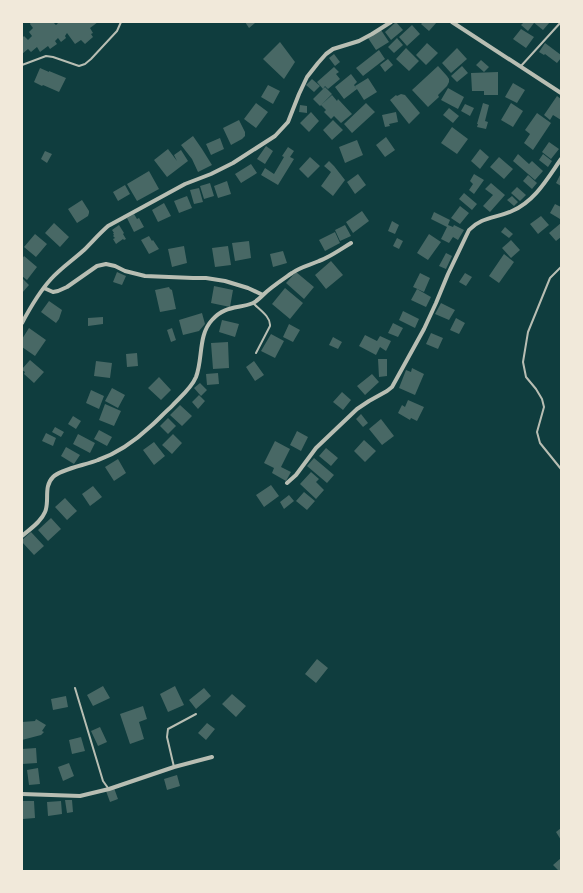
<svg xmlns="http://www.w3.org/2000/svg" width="583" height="893" font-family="'Roboto Condensed',sans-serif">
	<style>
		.building { fill: #486865 }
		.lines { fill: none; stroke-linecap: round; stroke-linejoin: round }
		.service { stroke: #b8beb3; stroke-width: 2 }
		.minor { stroke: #b8beb3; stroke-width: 4 }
	</style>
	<rect width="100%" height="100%" fill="#0f3d3e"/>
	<path class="building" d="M31 22H53L56 25 59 22H98L90 28 93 33 91 34 93 37 85 44 81 40 75 44 67 33 65 36 66 38 61 42 58 38 55 41 57 44 50 49 48 46 40 52 37 47 31 52 28 49 22 54V38L24 36 28 40 32 36 29 32 33 28 30 24Z
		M245 22H254L255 23 249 28Z
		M396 22 403 30 391 40 385 32Z
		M423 22H437L429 31 421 24Z
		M524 22H533L534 23 528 31 521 25Z
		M533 22H550L543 30Z
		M412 25 420 34 407 46 399 37Z
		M521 29 534 37 526 48 513 39Z
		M381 30 389 42 376 50 368 38Z
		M397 38 403 45 394 53 388 47Z
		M280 42 295 62 284 79 263 59Z
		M427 43 438 53 426 65 416 55Z
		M545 43 561 55V58L557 63 545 54 544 55 539 52Z
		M406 48 419 61 409 71 396 59Z
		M457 48 467 59 451 73 442 63Z
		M379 50 385 59 363 76 356 68Z
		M334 54 340 62 335 66 329 58Z
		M388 59 393 65 385 72 380 65Z
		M481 60 489 67 484 72 476 65Z
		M438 66 447 76 449 79V82L447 86 438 95 439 97 428 107 412 90Z
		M462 66 468 73 457 82 451 76Z
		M334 67 339 72 336 74 340 79 328 89 325 86 323 89 317 82Z
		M40 68 49 72V71L66 78 59 92 43 85 42 86 34 82Z
		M498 72V95H484V91H472L471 73Z
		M351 74 357 82 354 85 357 89 344 99 335 87Z
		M368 78 377 92 364 100 355 86Z
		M312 79 320 86 314 92 306 85Z
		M513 83 525 90 517 103 505 97Z
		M268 85 280 91 273 104 261 97Z
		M325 87 332 94 320 106 313 99Z
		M448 88 464 97 458 109 441 100Z
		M401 94 405 95 420 113 409 124 390 100 396 95 397 96Z
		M332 95 337 101 338 99 352 114 341 123 334 116 331 119 324 112 326 110 321 105Z
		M557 96 561 99V120L553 115 550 120 544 115Z
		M256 103 268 112 256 128 244 119Z
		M366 103 375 112 352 133 344 124Z
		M483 103 489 105 485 121 488 122 486 129 477 127 478 124H477Z
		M511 103 523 111 513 127 501 120Z
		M465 104 474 108 470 116 461 111Z
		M300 105 307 106V113L299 112Z
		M449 108 459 116 453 123 443 115Z
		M311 112 319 121 309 132 300 123Z
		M396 112 398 122 389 124 390 126 385 127 382 115Z
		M537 113 551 123 533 150 524 143 530 134 525 130Z
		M239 120 245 132V136L242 139 231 145 223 128Z
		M333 120 343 130 332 140 323 130Z
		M452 127 468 139 457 154 441 143Z
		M193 136 202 149 212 165 198 172 192 159 181 145Z
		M386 137 395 150 385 157 376 145Z
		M220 138 224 149 211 155 206 144Z
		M357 140 363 155 345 163 339 147Z
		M549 142 559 149 551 159 542 152Z
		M266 146 273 151 265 164 257 159Z
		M288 147 294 151 290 157 294 159 278 185 261 175 265 168 274 174 284 157 282 156Z
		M168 149 177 161 174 155 181 150 188 161 167 177 154 160Z
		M480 149 489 157 480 169 471 161Z
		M45 151 52 154 47 163 41 159Z
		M518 154 529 164 532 161 543 171 535 180 513 161Z
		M543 154 552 161 548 167 539 160Z
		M310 157 320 166 308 178 299 169Z
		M499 157 513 169 504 179 490 167Z
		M329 161 334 166 345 180 333 196 321 186 331 172 324 166Z
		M251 164 257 173 241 183 235 174Z
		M149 171 159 189 137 201 127 184Z
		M561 173V186L556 183Z
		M358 174 366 185 355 194 347 182Z
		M474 174 484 180 474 194 469 190 473 184 470 181Z
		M528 175 537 183 532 189 523 181Z
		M227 181 231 194 218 198 214 186Z
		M210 183 214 196 204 199 200 186Z
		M491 183 505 195 490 212 483 206 493 195 485 189Z
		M125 185 130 194 118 201 113 192Z
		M517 187 526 195 520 201 511 193Z
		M199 188 203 202 194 204 190 190Z
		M464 193 477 204 472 210 459 199Z
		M187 196 192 208 179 213 174 201Z
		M512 196 518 202 514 206 507 200Z
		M82 200 89 211V213L88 216 77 223 68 209Z
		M164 203 171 216 158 222 152 210Z
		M555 204 561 207V218L560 219 550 213Z
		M460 206 469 213 460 224 451 218Z
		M362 211 369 221 353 233 346 222Z
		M434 212 450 220 448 225 453 227 454 225 464 230 458 240 453 237 449 243 441 239 447 227 431 219Z
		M134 214 137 219 139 218 144 227 134 232 127 218Z
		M541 216 549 225 538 234 530 224Z
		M392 221 399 225 395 234 388 231Z
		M54 223 69 237 60 247 45 233Z
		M561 223V237L556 241 549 233Z
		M119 225 124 233 123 234 126 239 124 240 123 239 116 244 113 239 115 238 113 236 114 235 113 233H114L112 230Z
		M345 225 351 236 340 241 335 230Z
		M505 227 513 234 509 238 501 232Z
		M335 232 340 243 325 251 319 240Z
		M35 234 47 244 36 257 24 247Z
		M429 234 441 242 428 260 417 253Z
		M149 236 152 241 153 240 159 249 149 254 141 240Z
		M397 238 403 241 399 249 393 246Z
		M511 240 520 250 511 258 502 248Z
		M249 241 251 258 235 261 232 243Z
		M184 246 187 263 172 267 168 249Z
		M228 246 231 265 215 267 212 248Z
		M283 251 287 263 273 267 270 254Z
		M446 253 452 256 446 269 439 266Z
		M504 254 514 262 499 283 489 276Z
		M24 256 37 267 27 280 22 276V259Z
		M331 261 343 275 326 289 315 275Z
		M117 272 126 276 122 285 113 282Z
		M296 272 314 287 304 299 286 283Z
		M420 273 430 278 424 292 413 287Z
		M465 273 472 277 466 286 459 282Z
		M22 278 29 285 22 293Z
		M214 286 233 290 230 307 211 303Z
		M169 287 170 289 172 290 176 309 160 312 155 290Z
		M285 288 303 303 290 319 272 304Z
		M417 289 431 297 426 307 411 300Z
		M49 301 62 310 59 319 56 323 41 312Z
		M441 303 455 310 449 320 435 314Z
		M403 311 419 319 415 328 399 320Z
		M202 313 205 324 199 331 183 335 179 320Z
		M103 317V324L88 326V318Z
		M456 318 465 323 459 334 450 330Z
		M222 320 239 324 235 337 219 332Z
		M393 323 403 328 398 337 388 333Z
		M289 324 300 330 293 342 283 337Z
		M29 328 46 340 35 356 22 347V339Z
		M172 328 176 340 171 342 167 330Z
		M431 333 443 338 438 349 426 344Z
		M271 334 284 341 275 358 261 351Z
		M365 335 377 341 380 336 391 341 386 351 380 347 376 355 359 346Z
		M333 337 342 342 338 349 329 345Z
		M228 342 229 368 213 369 211 343Z
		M137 353 138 366 127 367 126 354Z
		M378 359H387V376L379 377Z
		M30 360 44 372 34 383 24 374 25 372 22 370V369Z
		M96 361 112 363 110 378 94 376Z
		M254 361 264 375 255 381 246 367Z
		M412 368 424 374 415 395 399 388 406 370 411 372Z
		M218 373 219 384 207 385 206 374Z
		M372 374 379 382 365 395 357 386Z
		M159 377 171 390 161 400 148 388Z
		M200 383 207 390 201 396 194 388Z
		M112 388 125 395 118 408 105 401Z
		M91 390 104 396 99 409 86 403Z
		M342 392 351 400 343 410 333 402Z
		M199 395 205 401 198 409 192 402Z
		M408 400 424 407 417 421 411 418 410 420 398 413 402 405 405 407Z
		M105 404 121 411 114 426 99 420Z
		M180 405 192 416 182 426 170 415Z
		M361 414 368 423 363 427 356 419Z
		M73 416 81 421 76 429 68 424Z
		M168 418 176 426 168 434 160 426Z
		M381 419 394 436 382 445 369 429Z
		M55 427 64 432 61 437 52 432Z
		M99 430 112 437 107 446 94 439Z
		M297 431 308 437 301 451 290 445Z
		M46 433 56 438 53 446 42 441Z
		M78 434 95 443 90 453 73 444Z
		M173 434 182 443 172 454 162 445Z
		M364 440 376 451 365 462 354 451Z
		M275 441 290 449 281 467 291 472 286 481 272 473 274 468 264 463Z
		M154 442 165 456 154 465 143 450Z
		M66 447 80 455 74 464 61 456Z
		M326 448 338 458 331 466 319 456Z
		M314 458 334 475 327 483 307 466Z
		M118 459 126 473 114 481 105 467Z
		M311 472 319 479 316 482 324 490 316 499 300 484Z
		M271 485 279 496 264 507 256 495Z
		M93 486 102 497 90 506 82 494Z
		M304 492 315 501 307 510 296 501Z
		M289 495 294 501 284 509 280 502Z
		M65 498 77 511 67 520 55 507Z
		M51 518 61 529 48 541 38 530Z
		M31 532 44 546 34 555 22 542V540Z
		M317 659 328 668 316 683 305 674Z
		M103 686 110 698 93 706 87 695Z
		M175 686 184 705 168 712 160 694Z
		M204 688 211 696 196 709 189 700Z
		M232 694 246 706 236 717 222 704Z
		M66 696 68 707 53 710 51 699Z
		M143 706 147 719 139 722 144 739 130 744 120 714Z
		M36 719 46 725 42 731 44 732 41 735 22 740V722L35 721Z
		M207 723 215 729 206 740 198 733Z
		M100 727 107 742 98 746 91 731Z
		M81 737 85 751 72 754 69 740Z
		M36 748 37 763 22 764V749Z
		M69 763 74 776 63 781 58 767Z
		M38 768 40 784 29 785 27 770Z
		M177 775 180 786 167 790 164 779Z
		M114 788 118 799 110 802 106 791Z
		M65 800H72L73 812 67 813Z
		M22 801H34L35 818 23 819Z
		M61 801 62 814 48 816 47 802Z
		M561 828V840L556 832Z
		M561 858V871H559L553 865Z"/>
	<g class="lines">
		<path class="service" d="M22 65 46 56 53 57 79 66 85 64 91 59 117 31 121 22
			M521 66 561 22
			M561 267 550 278 528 332 523 362 526 377 536 389 542 399 544 407 537 432 540 443 561 469
			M254 304C260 310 271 317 270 326L256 353
			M75 688 103 781 108 788
			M174 767 167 737 168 729 196 714"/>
		<path class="minor" d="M452 22 561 93
			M44 288 53 292 58 291 67 287 97 266 106 264 115 266 125 271 145 276 193 278H206L225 281 248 288 263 295
			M22 323C30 308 40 291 51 279 61 268 73 260 84 250 92 242 100 233 108 226L185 184 211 174 233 163 275 136 288 122 299 94 307 77 318 63 326 54 333 49 359 41 372 34 391 22
			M287 483 296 475 316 448 357 409 369 401 387 391 392 387 424 329 436 303 448 274 469 230C481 217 497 218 512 211 535 201 547 179 561 159
			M22 536C30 529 41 522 45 512 50 501 43 487 53 477 61 469 86 465 98 460 118 453 136 440 151 426 158 420 164 413 171 407 179 398 191 389 196 377 203 359 198 335 212 320 225 305 239 309 253 303 257 301 260 298 263 295 271 287 282 280 292 273 300 267 310 265 319 261 330 257 341 249 351 243
			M22 794 80 796 109 789 174 767 212 757"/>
	</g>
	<rect width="583" height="893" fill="none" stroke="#f1e9da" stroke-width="46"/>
</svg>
